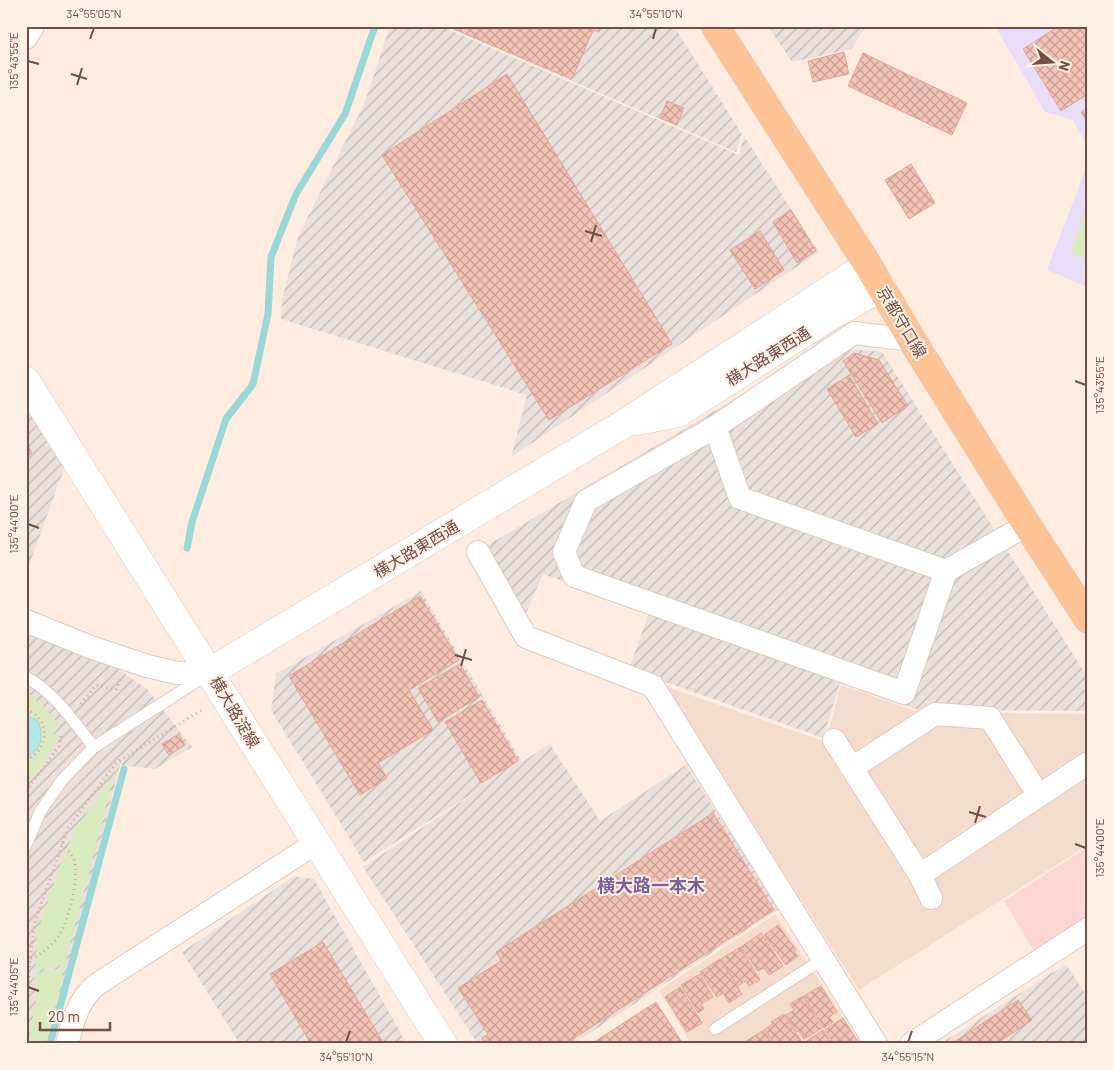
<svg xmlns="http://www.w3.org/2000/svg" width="1114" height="1070" font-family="Barlow,'Noto Sans JP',sans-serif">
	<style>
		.residential { fill: #f4dccd }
		.commercial { fill: #fed7d2 }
		.industrial { fill: url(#industrial-furrows) }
		.education { fill: #e9dcf8 }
		.green { fill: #d8eabe }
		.water { fill: #b3e6e4; stroke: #99d8d6 }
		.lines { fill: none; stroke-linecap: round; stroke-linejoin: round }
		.stream { stroke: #99d8d6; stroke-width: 7 }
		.building { fill: url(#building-cross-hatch); stroke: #e6a696 }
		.service-casing { stroke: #e3c8be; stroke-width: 13 }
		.minor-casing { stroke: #e3c8be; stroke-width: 24 }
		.tertiary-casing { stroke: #e3c8be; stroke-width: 29 }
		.primary-casing { stroke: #d8cdcb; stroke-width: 29 }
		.path { stroke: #d7a69a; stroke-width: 3; stroke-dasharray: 1 4; stroke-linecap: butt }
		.service { stroke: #fff; stroke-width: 11 }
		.minor { stroke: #fff; stroke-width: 22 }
		.tertiary { stroke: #fff; stroke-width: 28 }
		.primary { stroke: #fec395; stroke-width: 28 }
		.ticks { fill: none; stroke: #734e46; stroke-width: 2 }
		.labels { text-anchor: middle; stroke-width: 4; stroke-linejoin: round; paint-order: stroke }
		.street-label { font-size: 16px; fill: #734e46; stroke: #fff0e5 }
		.neighbourhood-label { font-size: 18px; font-weight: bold; fill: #7b6197; stroke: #fff0e5 }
		.neatline { fill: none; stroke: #734e46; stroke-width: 2 }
		.ticks-label { font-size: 12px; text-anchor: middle; fill: #734e46 }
	</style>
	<defs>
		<pattern id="industrial-furrows" width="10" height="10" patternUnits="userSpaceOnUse" patternTransform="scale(1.25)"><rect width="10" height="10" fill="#eae0db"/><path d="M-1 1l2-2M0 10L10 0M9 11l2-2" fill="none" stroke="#c2b8b3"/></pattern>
		<pattern id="building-cross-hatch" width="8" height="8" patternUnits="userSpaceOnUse" patternTransform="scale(1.25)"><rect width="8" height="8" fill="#f3c3b6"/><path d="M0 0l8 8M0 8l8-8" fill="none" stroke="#c9a196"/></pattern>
	</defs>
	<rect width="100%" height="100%" fill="#fdecdf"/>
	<path class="residential" d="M841 685 919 712 1088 714V784L1086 786 1088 789V845L859 990 664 686 826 742Z
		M775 914 859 1040 858 1044H691L659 990Z"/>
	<path class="commercial" d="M1088 847V917L1034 951 1004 901Z"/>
	<path class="industrial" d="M390 26H440L739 155 744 136 819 252 511 457 527 395 281 319 282 300 298 237 365 102Z
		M444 26H661L675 28 742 134 736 152Z
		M768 26H866L851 49 792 62Z
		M819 349H850L882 352 1088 678V711L919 710 840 682 823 738 629 669 649 613 543 574 525 615 488 545Z
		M26 402 65 466 26 574Z
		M421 591 522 762 550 744 600 821 686 765 779 909 573 1044H478L363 867 500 776 364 862 271 710 276 674Z
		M26 634 118 669 147 689 192 747 155 769 120 765 50 1044H26Z
		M294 876 314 879 407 1044H240L182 952Z
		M1066 964 1088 998V1044H940Z"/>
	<path class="education" d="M995 26H1088V147L1073 120 1045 112Z
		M1088 163V287L1047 270Z"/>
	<path class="green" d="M1088 200V260L1071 253Z
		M26 692 44 707 58 724 53 734 58 739V743L27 784Z
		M114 775 65 964 35 971 37 934 61 863 76 828Z
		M64 968 47 1044H28L36 1000 34 974Z"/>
	<path class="water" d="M26 715 38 721C44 736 42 750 26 757V738L29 729 26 728Z"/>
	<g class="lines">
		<path class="stream" d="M187 548 192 522 226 419 253 384 268 314 271 257 296 194 345 114 375 26
			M50 1044 124 769"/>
	</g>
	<path class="building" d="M447 26H602L599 32 593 30 572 79Z
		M1059 26H1088V94L1061 111 1023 49Z
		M844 52 849 74 813 82 808 61Z
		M863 53 967 103 952 135 848 86Z
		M507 74 672 344 549 420 382 155Z
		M667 101 684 108 677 125 660 118Z
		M1088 107V123L1081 112Z
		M911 164 935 203 909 219 885 180Z
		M791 210 816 251 797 263 773 222Z
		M760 231 784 270 755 289 730 250Z
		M854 353 879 360 908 406 882 423 843 361Z
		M849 375 878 424 856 437 827 389Z
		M26 443 32 453 26 457Z
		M420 596 459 660 409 690 433 730 378 763 387 778 360 795 289 676Z
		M460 664 479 697 438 722 418 688Z
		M482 700 518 761 481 783 445 722Z
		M179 734 185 745 169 755 162 744Z
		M713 813 774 910 565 1044H486L482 1038 488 1034 458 988 501 961 496 952Z
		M778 925 796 950 794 952 798 956 786 965 764 935Z
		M761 933 783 966 769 975 764 968 758 971 741 947Z
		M323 942 384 1044H311L270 974Z
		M740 947 760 980 749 986 746 981 738 986 721 959Z
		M720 959 742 994 729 1003 723 993 717 997 700 972Z
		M700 974 713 997 701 1004 704 1009 698 1013 681 985Z
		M821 986 837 1012 829 1017 833 1022 824 1028 804 996Z
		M680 987 702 1023 687 1032 665 997Z
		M803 996 822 1028 804 1039 799 1031 797 1032 786 1015 794 1010 790 1004Z
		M1018 1000 1032 1020 996 1044H951Z
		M656 1002 683 1044H591Z
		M784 1014 801 1041 797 1044H774L765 1029 773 1024 771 1022Z
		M843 1018 858 1042 854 1044H834L825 1030Z
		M764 1030 772 1044H744L743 1043Z
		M823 1030 832 1044H804V1043Z"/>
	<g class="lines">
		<g class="service-casing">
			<path id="service" d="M26 677C54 692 74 722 94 747
				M26 845 41 810 63 779 94 747 205 676
				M715 1029 823 959"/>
		</g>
		<g class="minor-casing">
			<path id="minor" d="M26 38 33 26
				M912 340 854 333 715 427 740 498 946 571
				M715 427 586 501 564 552 574 576 904 693 946 571 1027 525
				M478 552 526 637 653 686 876 1044
				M26 621 93 648 147 666 177 673 210 672
				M834 740 920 875 931 898
				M852 768 935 714 990 718 1039 796
				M920 875 1088 763
				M67 1044C74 1019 77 1002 96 985L316 843
				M911 1044 1088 929"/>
		</g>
		<g class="tertiary-casing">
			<path id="tertiary" d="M26 381 443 1044
				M637 421 678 413 827 318 882 287
				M210 672 622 425 868 265"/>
		</g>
		<g class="primary-casing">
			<path id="primary" d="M715 26 868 265 912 340 1027 525 1088 619"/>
		</g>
		<path class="path" d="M81 704 96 685 116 690 120 680
			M26 710C52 718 49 750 26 760
			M26 791 60 745 61 733
			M31 959C41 954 53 945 60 934 68 922 79 877 75 863 73 855 67 850 62 843
			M26 1022 30 960 35 921 68 828 116 763 203 709"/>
		<use href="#service" class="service"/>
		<use href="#minor" class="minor"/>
		<use href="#tertiary" class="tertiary"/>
		<use href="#primary" class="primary"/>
	</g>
	<path class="ticks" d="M90 39 94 28M653 39 656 28M28 61 39 64M71 74 87 79M77 85 82 68M585 231 602 236M591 242 596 225M1075 381 1086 385M28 524 39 528M455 655 472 660M461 666 466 649M969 812 986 817M975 823 980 806M1075 844 1086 848M28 987 39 991M346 1042 350 1031M908 1042 912 1031"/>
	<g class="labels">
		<g class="street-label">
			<text transform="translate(902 322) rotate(59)" y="6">京都守口線</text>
			<text transform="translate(768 356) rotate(-32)" y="6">横大路東西通</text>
			<text transform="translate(416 549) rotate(-31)" y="6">横大路東西通</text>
			<text transform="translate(235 712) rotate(59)" y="6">横大路淀線</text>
		</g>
		<g class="neighbourhood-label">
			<text x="651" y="892">横大路一本木</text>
		</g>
	</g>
	<rect width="1114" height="1070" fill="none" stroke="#fff0e5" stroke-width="55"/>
	<g transform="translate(1052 62) rotate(107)" stroke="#fff0e5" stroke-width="4" paint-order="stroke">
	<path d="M0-4L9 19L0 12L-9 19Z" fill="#734e46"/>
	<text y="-8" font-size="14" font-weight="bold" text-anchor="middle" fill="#734e46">N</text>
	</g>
	<path d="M40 1022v8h70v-8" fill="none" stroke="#734e46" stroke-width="2.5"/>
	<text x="48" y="1022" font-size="15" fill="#734e46" stroke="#fff0e5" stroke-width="4" paint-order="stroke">20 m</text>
	<rect x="28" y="28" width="1058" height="1014" class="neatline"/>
	<g class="ticks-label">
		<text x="94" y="18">34°55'05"N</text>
		<text x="656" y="18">34°55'10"N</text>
		<text transform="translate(14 61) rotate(-90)" y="4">135°43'55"E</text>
		<text transform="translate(1100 385) rotate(-90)" y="4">135°43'55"E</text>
		<text transform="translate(14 524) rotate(-90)" y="4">135°44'00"E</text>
		<text transform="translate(1100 848) rotate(-90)" y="4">135°44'00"E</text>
		<text transform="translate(14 987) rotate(-90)" y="4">135°44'05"E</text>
		<text x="346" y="1061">34°55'10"N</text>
		<text x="908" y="1061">34°55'15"N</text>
	</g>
</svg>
